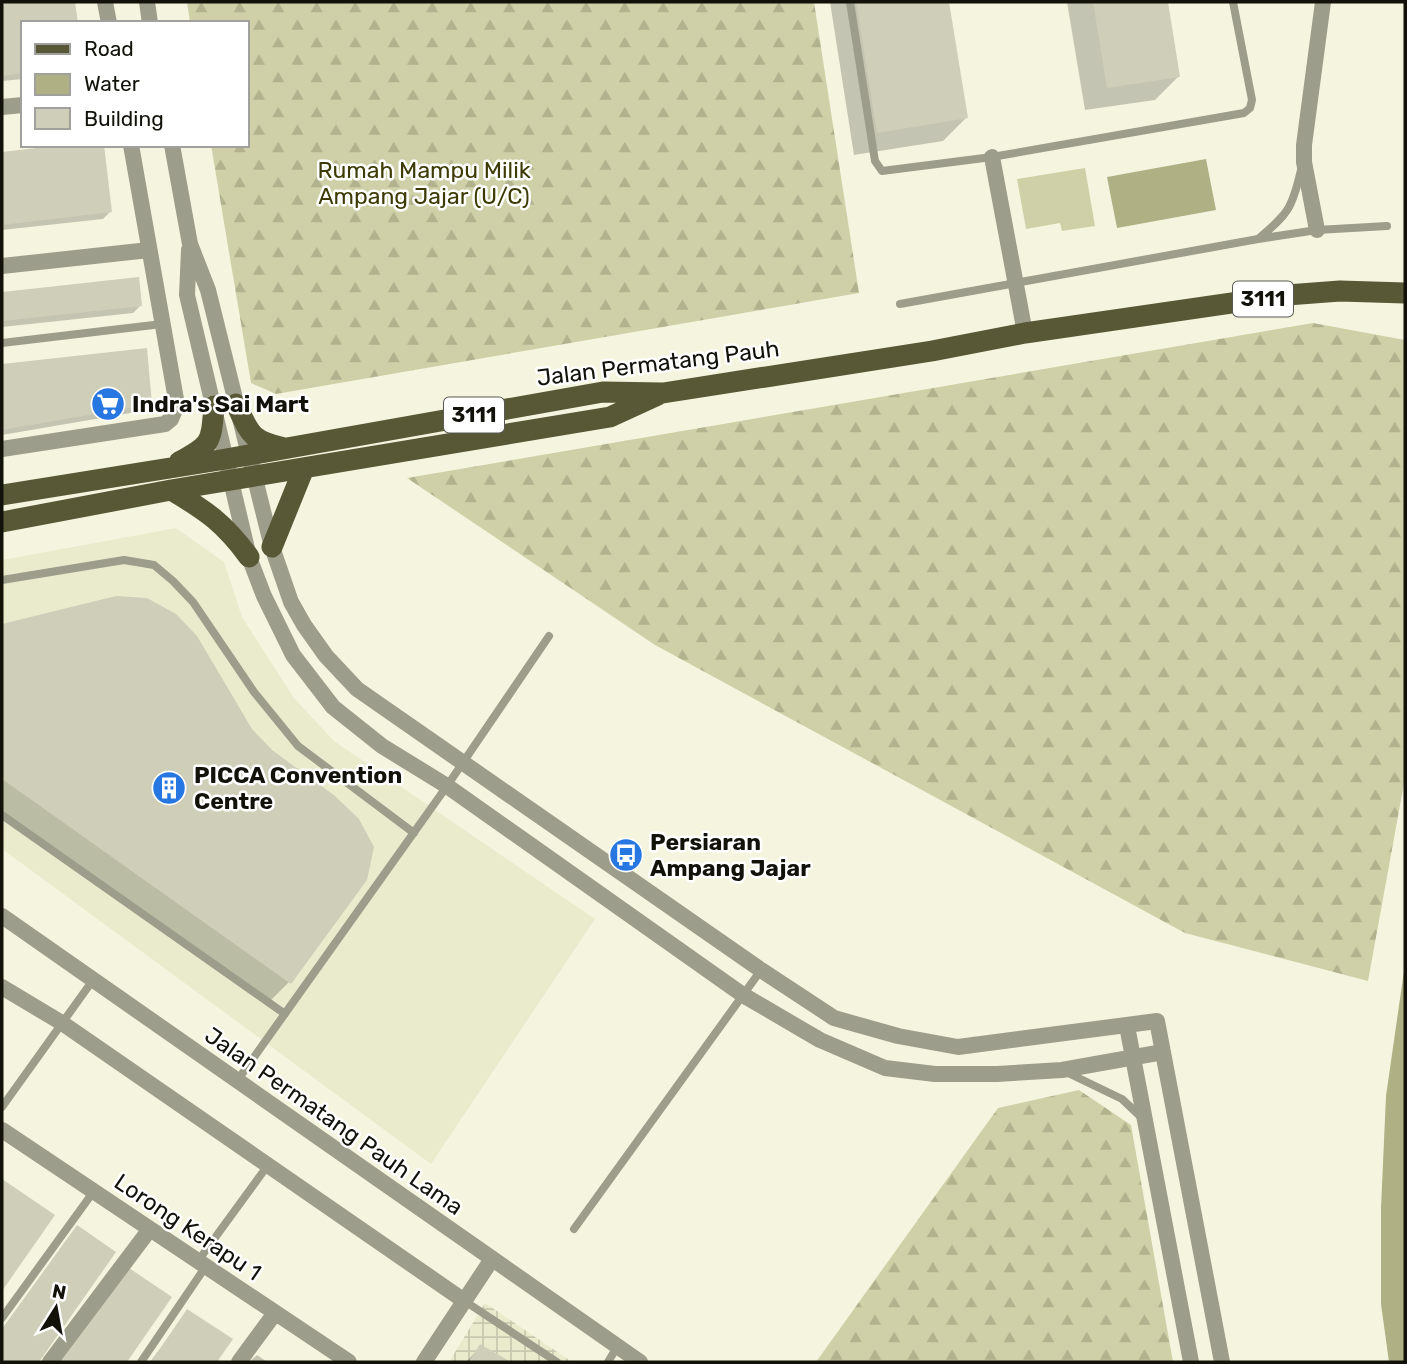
<svg xmlns="http://www.w3.org/2000/svg" width="1407" height="1364" font-family="Rubik,sans-serif">
	<style>
		.built { fill: #eaebcd }
		.industrial { fill: url(#industrial-grid) }
		.forest { fill: url(#forest-firs) }
		.pitch { fill: #d0d0a8 }
		.water { fill: #b0b085 }
		.shadow { fill: #0003 }
		.building { fill: #ceceb9 }
		.lines { fill: none; stroke-linecap: round; stroke-linejoin: round }
		.lane { stroke: #9d9d8b; stroke-width: 8 }
		.street { stroke: #9d9d8b; stroke-width: 16 }
		.primary { stroke: #585736; stroke-width: 21 }
		.labels { text-anchor: middle; stroke-width: 5; stroke-linejoin: round; paint-order: stroke }
		.shield { fill: #fff; stroke: #595954; stroke-width: 2 }
		.shield-label { font-size: 21px; font-weight: bold; fill: #12120b }
		.park-label { font-size: 23px; fill: #3d3b03; stroke: #fff }
		.street-label { font-size: 23px; fill: #12120b; stroke: #fff }
		.poi-label { font-size: 23px; font-weight: bold; fill: #12120b; stroke: #fff; text-anchor: start }
	</style>
	<defs>
		<pattern id="industrial-grid" width="8" height="8" patternUnits="userSpaceOnUse" patternTransform="scale(1.75)"><rect width="8" height="8" fill="#eaebcd"/><path d="M0 4h8M4 0v8" fill="none" stroke="#c8c8af"/></pattern>
		<pattern id="forest-firs" width="22" height="20" patternUnits="userSpaceOnUse" patternTransform="scale(1.75)"><rect width="22" height="20" fill="#d0d0a8"/><path d="M5 1l3.5 6h-7zM16 11l3.5 6h-7z" fill="#b2b28f"/></pattern>
	</defs>
	<rect width="100%" height="100%" fill="#f5f5df"/>
	<path class="built" d="M176 528 224 562 242 617 294 698 334 741 595 919 431 1164 2 849V560Z"/>
	<path class="industrial" d="M485 1303 572 1362H449Z"/>
	<path class="forest" d="M187 2H814L859 293 276 394 251 383 211 145H247V23H190Z
		M1313 323 1405 340V778L1368 981 1185 933 655 645 407 478Z
		M1079 1090 1131 1125 1173 1362H816L998 1108Z"/>
	<path class="pitch" d="M1085 168 1095 226 1062 231 1060 223 1026 229 1017 179Z"/>
	<path class="water" d="M1206 159 1216 210 1117 228 1107 177Z
		M1405 964V1362H1389L1381 1304V1208L1386 1096Z"/>
	<path class="shadow" d="M29 2H73L76 23H23V79L2 81V5Z
		M830 2H947L966 118 943 141 854 155Z
		M1067 2H1166L1178 77 1155 100 1085 110Z
		M78 145 110 212 103 219 2 230V154Z
		M137 279 140 306 133 313 2 327V293Z
		M145 350 150 403 142 411 2 435V366Z
		M116 597 289 982 266 1005 2 818V625Z
		M2 1181 52 1215 2 1288Z
		M77 1227 114 1252 37 1362H2V1329Z
		M188 1311 230 1340 215 1362H150Z
		M481 1346 507 1362H466Z
		M257 1355 267 1362H249Z"/>
	<path class="building" d="M15 2H75L78 23H23V73L2 76V3Z
		M856 2H949L968 118 877 133Z
		M1093 2H1168L1180 77 1107 88Z
		M62 145H104L112 212 2 225V152Z
		M139 277 142 306 2 321V292Z
		M147 348 152 404 2 430V364Z
		M116 596 147 598 176 614 197 636 252 729 272 750 335 796 359 819 374 847 367 880 291 984 2 779V624Z
		M2 1179 55 1215 2 1291Z
		M77 1225 116 1252 39 1362H2V1329Z
		M126 1266 172 1297 127 1362H60Z
		M187 1309 233 1339 217 1362H151Z
		M480 1344 511 1362H469Z"/>
	<g class="lines">
		<path class="lane" d="M850 2 875 161 882 171 992 157 1244 113 1250 108 1252 100 1233 2
			M1258 239C1288 214 1292 209 1301 170
			M900 304 1258 239 1317 230 1387 226
			M2 343 162 324
			M2 580 124 560 154 565 173 581 193 602 254 692 298 746 414 833
			M2 815 285 1014
			M1066 1072 1122 1099 1141 1117
			M237 1081 447 786 549 636
			M2 1107 93 980
			M574 1229 761 970
			M198 1261 268 1165
			M463 1300 557 1362
			M2 1318 94 1191
			M141 1362 206 1266
			M608 1362 617 1347"/>
		<path class="street" d="M105 2 109 23
			M147 2 150 23
			M2 107 23 105
			M172 145 190 244 208 290 272 547 291 602 304 625 326 656 357 689 761 970 834 1018 898 1036 958 1047 1157 1021 1222 1362
			M992 157 1025 333
			M1317 230 1304 162V145L1323 2
			M189 250 187 295 249 557 264 596 293 655 333 707 382 746 447 786 743 995 820 1040 885 1068 935 1074H997L1062 1070 1163 1052
			M2 266 149 250
			M2 449 165 424 171 419 177 405 131 145
			M2 916 640 1362
			M2 987 62 1023 463 1300
			M1127 1026 1191 1362
			M2 1130 349 1362
			M50 1362 150 1229
			M239 1362 275 1313
			M424 1362 492 1259"/>
		<path class="primary" d="M236 404C250 434 250 440 284 448
			M179 462C212 444 211 443 214 406
			M171 490C207 511 225 524 249 557
			M2 495 226 459 603 392 663 393 932 351 1025 333 1287 295 1340 291 1405 293
			M2 522 171 490 610 417 658 395
			M272 547 304 468"/>
	</g>
	<defs>
		<g id="supermarket-disc" transform="scale(1.75)"><circle r="9.5" fill="#2777e2" stroke="#fff"/><path d="M-6-5.5h2.5l.6 2H6L4.5 2H-2.5L-4.4-4H-6ZM-1.5 3.2a1.3 1.3 0 1 0 .1 0ZM3 3.2a1.3 1.3 0 1 0 .1 0Z" fill="#fff"/></g>
		<g id="building-disc" transform="scale(1.75)"><circle r="9.5" fill="#2777e2" stroke="#fff"/><path d="M-4-6H4V6H1V3H-1V6H-4ZM-2.5-4.3h1.7v1.8h-1.7ZM.8-4.3h1.7v1.8H.8ZM-2.5-1h1.7V.8h-1.7ZM.8-1h1.7V.8H.8Z" fill="#fff"/></g>
		<g id="bus-disc" transform="scale(1.75)"><circle r="9.5" fill="#2777e2" stroke="#fff"/><path d="M-5-6H5V4H4V6H2V4H-2V6H-4V4H-5ZM-3.5-4V0h7V-4ZM-3.5 1.2v1.5H-2V1.2ZM2 1.2v1.5H3.5V1.2Z" fill="#fff"/></g>
	</defs>
	<g fill-rule="evenodd">
		<use href="#supermarket-disc" x="108" y="404"/>
		<use href="#building-disc" x="169" y="788"/>
		<use href="#bus-disc" x="626" y="855"/>
	</g>
	<g class="labels">
		<g class="shield">
			<rect x="1233" y="281.5" width="60" height="35" rx="5"/>
			<rect x="444" y="397.5" width="60" height="35" rx="5"/>
		</g>
		<g class="shield-label">
			<text x="1263" y="306">3111</text>
			<text x="474" y="422">3111</text>
		</g>
		<g class="park-label">
			<text x="424" y="178">Rumah Mampu Milik<tspan x="424" dy="26">Ampang Jajar (U/C)</tspan></text>
		</g>
		<g class="street-label">
			<text transform="translate(658 363) rotate(-7)" y="8">Jalan Permatang Pauh</text>
			<text transform="translate(334 1121) rotate(35)" y="8">Jalan Permatang Pauh Lama</text>
			<text transform="translate(188 1227) rotate(34)" y="8">Lorong Kerapu 1</text>
		</g>
		<g class="poi-label">
			<text x="132" y="412">Indra's Sai Mart</text>
			<text x="194" y="783">PICCA Convention<tspan x="194" dy="26">Centre</tspan></text>
			<text x="650" y="850">Persiaran<tspan x="650" dy="26">Ampang Jajar</tspan></text>
		</g>
	</g>
	<rect width="1407" height="1364" fill="none" stroke="#12120b" stroke-width="7"/>
	<rect x="21" y="21" width="228" height="126" fill="#ffffff" stroke="#a0a09d" stroke-width="2"/>
	<rect x="35" y="44" width="35" height="10" fill="#585736" stroke="#a0a09d" stroke-width="2"/>
	<text x="84" y="56" font-size="21" fill="#12120b">Road</text>
	<rect x="35" y="74" width="35" height="21" fill="#b0b085" stroke="#a0a09d" stroke-width="2"/>
	<text x="84" y="91" font-size="21" fill="#12120b">Water</text>
	<rect x="35" y="108" width="35" height="21" fill="#ceceb9" stroke="#a0a09d" stroke-width="2"/>
	<text x="84" y="126" font-size="21" fill="#12120b">Building</text>
	<g transform="translate(56 1308) rotate(11)" stroke="#ffffff" stroke-width="5" paint-order="stroke">
	<path d="M0-5L12 26L0 18L-12 26Z" fill="#12120b"/>
	<text y="-10" font-size="19" font-weight="bold" text-anchor="middle" fill="#12120b">N</text>
	</g>
</svg>
